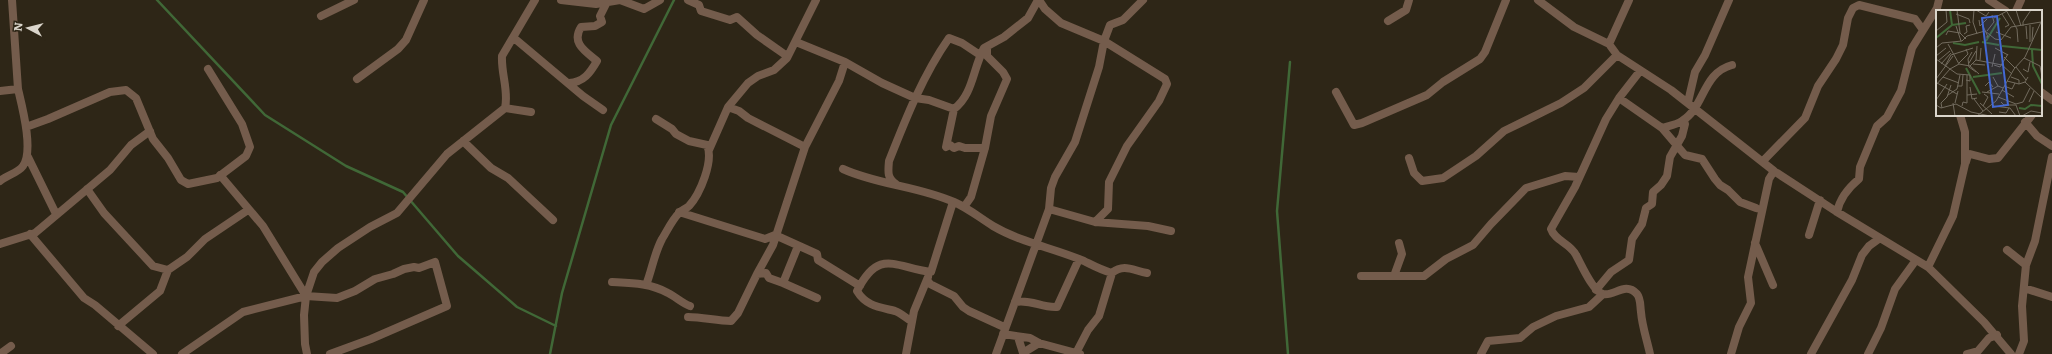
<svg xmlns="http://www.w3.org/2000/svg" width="2052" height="354" font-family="Literata,serif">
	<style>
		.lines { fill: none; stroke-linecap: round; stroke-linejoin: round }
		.stream { stroke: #406837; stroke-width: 2.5 }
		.minor { stroke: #745c4c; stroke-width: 8 }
		.inset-river { fill: none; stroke: #406837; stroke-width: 2 }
		.inset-road { fill: none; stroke: #736c5f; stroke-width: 1 }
		.view { fill: #4369d5; fill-opacity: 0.15; stroke: #4369d5; stroke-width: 2 }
		.inset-edge { fill: none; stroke: #dad5cb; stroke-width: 2 }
	</style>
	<rect width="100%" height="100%" fill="#2e2617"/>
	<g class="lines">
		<path class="stream" d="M157 0 265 115 346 166 403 192 458 256 517 307 556 326
			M550 354 562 293 611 125 674 0
			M1288 354 1277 211 1290 62"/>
		<path class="minor" d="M12 0 18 89
			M561 0 596 4 620 0 644 9 660 0
			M688 0 699 5 701 11 730 20 737 17 757 35 787 56
			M1039 0 1045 9 1061 23 1104 41 1165 79 1167 84 1159 101 1127 146 1109 182 1108 209 1095 222
			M1538 0 1574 27 1609 44 1617 55 1671 90 1774 171 1837 212 1928 267 1984 322 2011 354
			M1989 0 2006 11
			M2016 11 2021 0
			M321 16 354 0
			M1388 21 1406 10 1409 0
			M514 38 583 96 603 110
			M796 42 845 62 882 83 915 98 929 100 954 109
			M1609 44 1629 0
			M1640 71 1619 98 1606 119 1575 187 1551 229C1555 241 1570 243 1576 255 1581 264 1593 292 1603 294 1614 297 1625 281 1637 294 1641 299 1640 306 1641 312 1642 326 1647 340 1650 354
			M357 79 398 49 406 40 424 0
			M569 83C584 82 590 73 597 61 585 51 571 43 581 27L595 26 602 22 600 16 607 2
			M0 91 18 89C22 106 34 151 23 166 18 173 7 175 0 181
			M1336 92 1354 125 1362 123 1427 95 1443 82 1480 59 1485 52 1506 0
			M2041 92 2052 100
			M1619 98 1662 128 1685 155 1702 159 1715 179 1720 185 1728 190 1740 202 1756 208
			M1688 102 1695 72 1705 55 1729 0
			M728 107 739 111 748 118 805 147
			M505 108 531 112
			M2025 122 2037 136 2052 146
			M26 127 48 119 110 92 126 90 136 98 153 139 168 158 181 180 188 184 217 178 246 156 250 147 242 124 208 69
			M1662 128C1668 126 1676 125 1682 121 1705 107 1702 73 1732 65
			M463 141 491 168 508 178 553 220
			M985 148H965L959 146 954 148 950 145 946 147 954 109C973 95 973 68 984 48L1004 37 1028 18 1038 0
			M709 150 728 107 748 83 758 76 774 70 787 58 816 0
			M28 157 56 214
			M1409 158 1414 173 1422 181 1443 178 1476 156 1504 131 1561 103 1584 88 1617 55
			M1763 161 1805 118 1818 86 1836 59 1843 45 1848 18 1853 8 1859 5 1915 19 1923 30
			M1966 162 1968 155 1970 154 1989 159 1998 158 2032 115
			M843 169C878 185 918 186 954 202 968 208 980 218 993 226 1022 243 1054 248 1084 261 1094 266 1101 270 1112 273 1124 263 1134 271 1147 273
			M220 175 263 226 306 296
			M896 184C887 178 888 172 889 161 906 118 923 75 949 38L962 43 980 55
			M87 189 104 213 153 266 168 270
			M964 207 971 197 985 148 991 116 1007 79 1003 72 987 56V47
			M1049 209 1095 222 1148 226 1171 231
			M679 212 765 239 775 235 817 254 818 260 860 286
			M1837 212C1840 198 1848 188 1859 179L1860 167 1877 126 1887 117 1901 91 1912 48 1937 8 1939 0
			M30 234 84 298 95 305 153 354
			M1809 235 1820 200
			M1755 243 1773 285
			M0 244 35 233 110 170 131 145 150 131
			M2007 250 2026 265
			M1928 267 1953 216 1965 164V132L1960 115
			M757 274 773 245 805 147 839 81 845 62
			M1361 276H1424L1446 259 1473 245 1491 224 1526 188 1565 176 1579 177
			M1394 276 1402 254 1399 243
			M927 280 930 284 954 296 963 307 969 311 1004 327
			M612 282C631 283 650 283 668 293 676 297 682 303 690 306
			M783 283 817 298
			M646 285C652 270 654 254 662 239 667 231 672 220 679 213 681 210 686 209 689 206 700 194 714 161 707 145L689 141 676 134 672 129 656 119
			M2024 288 2052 297
			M1596 290 1611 272 1629 260 1632 239 1642 224 1646 208 1652 204 1653 192 1661 185 1667 176 1670 157 1682 136 1685 124 1684 121
			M1015 302C1032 299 1041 308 1057 307L1079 259
			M688 317C703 317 717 321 731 321L738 313 757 274 766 273 769 278 783 283 798 246
			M911 321C906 318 901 313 895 311 879 307 866 306 857 291 879 248 894 267 931 272L953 202
			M118 326 160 291 168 270 187 257 205 239 248 210
			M1003 334 1030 338 1039 343 1080 354
			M1018 337 1023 353 1039 343
			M1076 353 1088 330 1099 316 1112 273
			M0 354 11 346
			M182 354 243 312 306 296 337 298 355 291 375 279 393 274 404 269 414 267 419 268 435 262 447 306 371 339 330 354
			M307 354 305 344 304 315 306 296 314 272 322 262 338 248 370 227 397 213 447 154 505 108C509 91 501 74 502 56L535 0
			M906 354 914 311 928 277
			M996 354 1049 209 1051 188 1055 177 1075 142 1099 67 1104 41 1110 25 1123 20 1143 0
			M1481 354 1488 341 1520 338 1533 327 1556 316 1589 307 1603 294
			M1731 354 1739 327 1751 303 1748 277 1769 179 1774 171
			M1811 354 1852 280 1862 255 1869 246 1880 238
			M1868 354 1881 328 1895 289 1916 260
			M1967 354 1978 351 1989 338 1997 335
			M2019 354 2024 341 2022 306 2026 265 2035 241 2052 157"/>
	</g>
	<g transform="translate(1936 10)">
		<rect width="106" height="106" fill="#2e2617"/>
		<path class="inset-river" d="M16 15 30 13M0 28 16 15 14 0M50 31 64 8M46 32 63 35M17 33 29 35 43 32M66 36 106 40M96 40 97 56 106 74M30 58 44 84M37 67 66 63M83 98 89 99 95 95 106 96"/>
		<path class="inset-road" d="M21 0 24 23 30 29M38 0 37 12 41 24M40 0 50 6 53 2M70 0 81 19 82 32M80 0 85 16M20 4 33 9 34 13M66 4 73 15 69 17M58 8 71 1M43 10 44 16 51 9M20 16 25 31M47 16 52 27H50M87 16V12L95 0M90 16 91 29M0 21 11 12 10 0M51 21 58 12 56 5M60 22 75 28M28 24 31 22 30 16 34 15M10 25 12 21 24 23M96 31 97 17M94 32V15M12 34 23 54 34 56 43 64M0 38 6 33 26 31 31 26 49 21 59 29 65 30 75 17 105 12M59 38 72 45M36 42 32 49 33 57 40 62M0 46 10 38M68 47 79 58M88 48 104 56 106 67M0 49 21 64 34 65V71L30 70M40 50 66 55 76 64M44 50 45 38M2 51 14 41M23 53 32 44 30 39M33 53 40 41M5 54 15 43M37 54 49 55M58 55 64 57 72 44M9 56 15 45 37 38M34 56 40 50 41 36M56 57 59 44M80 57 90 70M87 59 92 62 94 52M31 65V85L41 84M7 67 23 73M57 67 62 76 67 78M75 67 83 70V74M0 69 17 46M71 71 83 74 89 72 92 67M89 72 106 88M1 73 21 84M0 75 14 59 23 54M22 76H26L27 65M49 76 53 72 57 77M68 76 76 79 79 73M34 77 36 89 41 88M66 80 78 87M46 82 63 84M51 82 62 76M12 85 21 79 24 65M62 87 80 94 87 92 94 78M38 89 47 101M0 90 11 74M65 92 68 95H80L84 106M93 92 98 81M17 93 19 106M19 93 22 81M44 93 56 104M0 95 5 98 20 94 35 102 54 106M26 96 27 92 31 93V85M47 96 52 87 48 84M57 96 74 98 80 106M6 98 5 93 11 87 15 75M63 102 70 103 73 98M41 106 60 91 78 59 89 47 105 12M86 106 95 101 106 103"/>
		<path class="view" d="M61 6 72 95 57 97 46 8Z"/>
		<rect width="106" height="106" class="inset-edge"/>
	</g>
	<g transform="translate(28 28) rotate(277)" stroke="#2e2617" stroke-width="3" paint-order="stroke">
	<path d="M0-3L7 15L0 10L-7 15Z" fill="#dad5cb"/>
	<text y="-6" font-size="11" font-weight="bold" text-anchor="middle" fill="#dad5cb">N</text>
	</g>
</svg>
